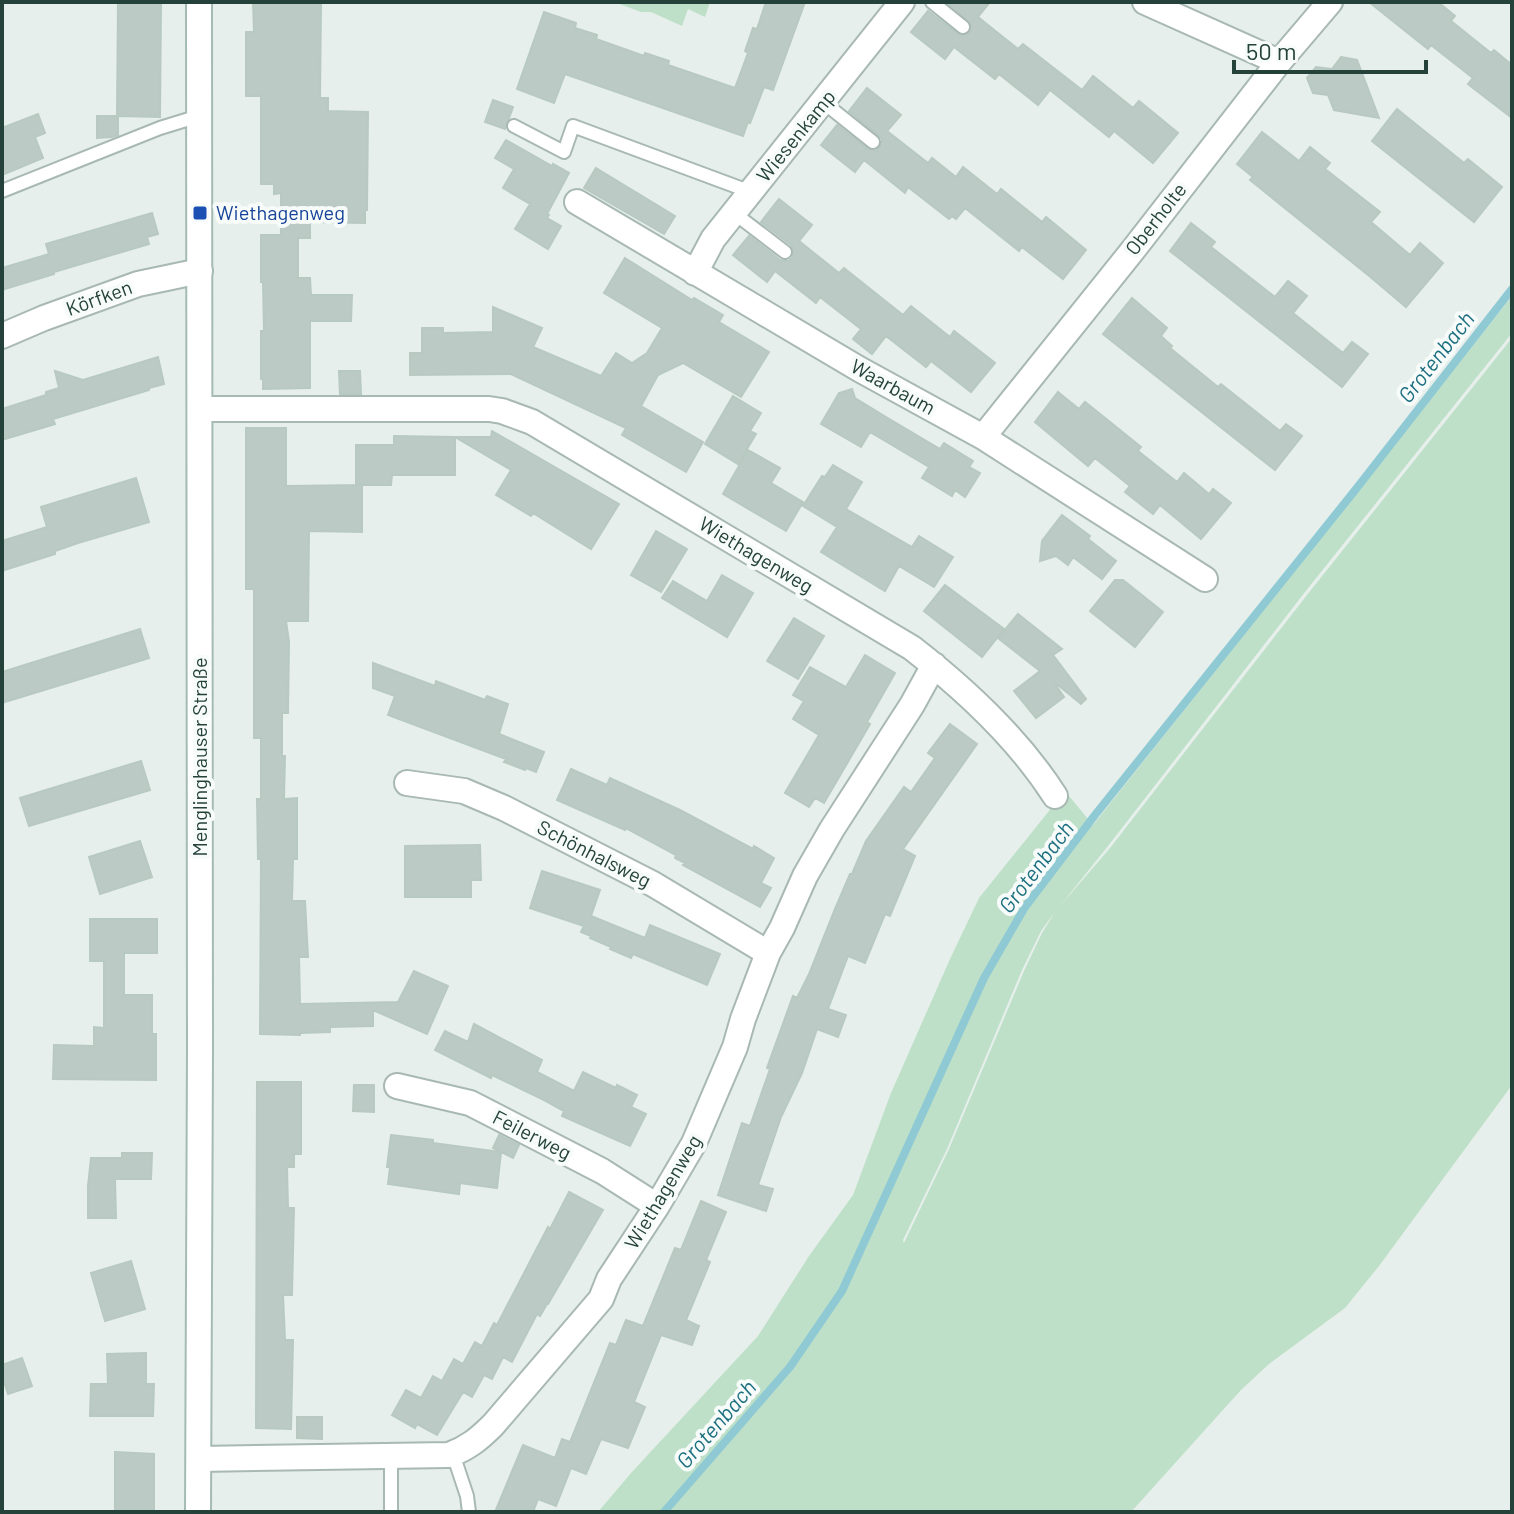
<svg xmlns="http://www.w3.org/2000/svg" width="1514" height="1514" font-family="Barlow,sans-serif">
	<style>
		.green { fill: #bfe0c8; fill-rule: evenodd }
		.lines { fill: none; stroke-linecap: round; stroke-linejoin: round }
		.stream { stroke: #8ec9d4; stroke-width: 8 }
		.building { fill: #bbcac4; stroke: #b8c9c2; stroke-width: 2 }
		.lane-casing { stroke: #a8b8b2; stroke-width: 16 }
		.street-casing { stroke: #a8b8b2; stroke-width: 28 }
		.secondary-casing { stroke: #a4bbb3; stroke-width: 28 }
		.lane { stroke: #fff; stroke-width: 12 }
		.street { stroke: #fff; stroke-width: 24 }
		.secondary { stroke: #fff; stroke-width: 24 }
		.transit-dot { fill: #1a4fb4; stroke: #f7fbf9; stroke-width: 3 }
		.labels { text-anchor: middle; stroke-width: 8; stroke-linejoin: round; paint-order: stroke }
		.street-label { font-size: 20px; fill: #24423a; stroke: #f7fbf9 }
		.transit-label { font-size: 20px; fill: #164399; stroke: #f7fbf9; text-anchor: start }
		.water-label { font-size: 22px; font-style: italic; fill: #1c6f80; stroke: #f7fbf9 }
	</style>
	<rect width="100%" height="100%" fill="#e6efeb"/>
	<path class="green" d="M614 2H710L705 17 688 9 682 26 651 12H641Z
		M1512 296V333L1305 592 1108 846 1060 906 1110 848 1307 595 1512 338V1085L1379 1266 1345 1308 1269 1364 1241 1390 1131 1512H598L631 1473 758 1336 809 1256 853 1195 891 1093 950 959 979 898 1065 791 1093 825ZM1055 912 1042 933 1024 971 949 1149 904 1243 903 1240 947 1149 1022 970 1041 931Z"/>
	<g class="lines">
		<path class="stream" d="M664 1512 790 1367 842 1291 984 978 1025 907 1095 815 1356 489 1512 289"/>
	</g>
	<path class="building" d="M118 2H161L160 117 118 116V135L112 137 97 138V116H117Z
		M253 2 321 3 320 98H328V111L368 112 367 210H365V223L310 222V238H298V278H310L311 295H352L351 321H310V388L263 389V379H261V331H264L263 282H261V235H281V193L274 194V184H261V96H246V32H254Z
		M766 2H805L773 90 764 87 750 123 748 122 743 136 565 74 554 103 517 89 544 12 576 23 575 28 597 35 596 39 644 56 645 53 669 61 668 65 735 88 748 53 745 51 753 28 757 29Z
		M946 2H990L978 17 1018 49 1023 44 1082 90 1093 76 1133 108 1139 101 1178 133 1153 163 1114 131 1109 137 1050 90 1038 105 999 74 995 79 954 47 945 59 911 32 928 11 958 34 962 36 969 33 972 28 969 21Z
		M1369 2H1438L1455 16 1451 21 1491 53 1494 50 1512 65V118L1468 84 1473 78 1431 45 1428 49Z
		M1341 57 1357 60 1379 118 1334 110 1328 95 1313 93 1307 78 1316 67 1332 69Z
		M867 88 901 115 887 131 928 163 932 158 956 177 963 167 997 194 1001 189 1042 222 1046 217 1086 250 1063 279 1022 247 1019 251 965 208 956 219 952 216 949 219 908 187 905 193 864 160 855 172 821 145 837 125 868 149 876 151 880 147 882 139 879 136 849 111Z
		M493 100 513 107 505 129 485 122Z
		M1397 109 1464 163 1468 159 1502 187 1474 222 1372 141Z
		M38 114 45 133 35 137 43 158 2 175V128Z
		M1262 132 1299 161 1310 147 1330 163 1325 169 1380 212 1371 222 1410 255 1420 243 1443 263 1406 307 1368 275 1250 180 1253 177 1237 164Z
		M506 140 552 166 553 164 569 173 547 214 549 215 547 218 561 226 548 249 515 229 530 204 503 188 514 169 495 158Z
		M596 168 675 216 664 234 584 188Z
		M779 199 812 225 799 241 839 273 844 268 903 315 911 306 950 337 954 331 995 363 971 392 931 361 926 367 886 336 872 354 853 339 861 329 820 297 816 303 775 271 767 282 733 255 749 236 780 260 788 261 792 258 794 252 791 245 761 222Z
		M152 213 158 234 147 237 149 244 54 272V274L2 290V268L49 254 46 244Z
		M1191 223 1215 242 1211 247 1275 297 1288 281 1307 296 1293 313 1343 353 1352 342 1368 354 1342 387 1170 251Z
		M625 258 692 300 694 298 723 315 719 322 769 352 741 397 683 363 658 375 641 406 703 442 686 472 622 435 626 428 511 374 410 375V353H422V328H443V333L493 332V307L542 328 533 347 601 376 616 353 632 363 647 353 662 328 604 293Z
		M1132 298 1167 328 1161 336 1172 346 1170 348 1218 387 1221 384 1280 431 1286 424 1302 436 1275 470 1103 334Z
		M158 357 164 384 149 388V390L53 419 55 424 2 440V409L46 395V392L59 388 55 371 83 380Z
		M339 371H360L361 394H340Z
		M852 389 855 398 886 417 940 449 944 443 973 461 969 467 980 473 965 497 955 490 952 496 922 478 929 467 870 432 861 447 821 424 839 393Z
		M1058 392 1079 409 1085 402 1141 447 1138 451 1177 482 1184 473 1209 494 1213 489 1231 503 1201 539 1160 505 1153 514 1125 492 1130 486 1095 458 1088 466 1035 422Z
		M733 396 761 413 750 431 756 434 738 464 705 444Z
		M246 428H286V486L362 485V532L309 531 308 621H286L289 642 288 713H282V756H285L284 799 297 798V859H293L292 901H305L308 957H299L300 1004 398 1002 414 971 448 986 427 1034 373 1010V1026L330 1027V1032L300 1033V1035L260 1034 261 859H258L257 799H261V738H254V589H246Z
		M492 431 619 504 591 549 533 513 531 516 496 495 511 470 455 437H491Z
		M394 436 455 437V475H392L391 485H356V445H394Z
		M748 450 780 468 771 483 803 502 786 531 723 494Z
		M833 465 862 482 846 509 912 547 919 536 953 557 934 587 899 566 885 591 821 552 837 527 803 506 822 476 825 477Z
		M136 478 149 522 78 543 55 551V554L2 571V541L47 527 41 507Z
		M1062 515 1090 536 1088 539 1116 561 1102 579 1073 557 1068 565 1056 556 1040 561 1042 541Z
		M656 531 687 549 661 592 631 575Z
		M722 575 753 593 727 637 662 598 673 581 707 601Z
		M1115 580H1123L1163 612 1135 647 1090 611Z
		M945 585 1004 629 982 657 924 611Z
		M1018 614 1062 649 1053 655 1086 699 1081 704 1053 681 1064 697 1036 718 1014 691 1040 671 998 638Z
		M794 618 824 636 798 679 767 661Z
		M140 629 149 658 2 703V672Z
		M865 655 895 673 867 722 870 724 824 803 815 798 809 807 785 793 819 735 793 719 804 701 793 695 810 667 846 687Z
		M373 663 435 686 436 681 485 700 487 696 508 704 499 734 544 752 536 772 526 768 525 770 504 762 506 759 388 715 395 696 373 688Z
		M950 724 977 744 903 849 915 856 890 916 885 914 865 963 848 956 828 1009 846 1015 838 1037 817 1029 802 1073 781 1117 758 1185 773 1189 766 1211 718 1195 742 1123 750 1126 770 1069 767 1068 793 996 797 998 809 974 835 909 850 874H852L866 841 904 787 911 792 935 758 928 753Z
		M141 761 150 790 29 826 20 798Z
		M571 769 607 785 610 778 680 810 753 849 754 846 774 858 761 883 771 888 760 907 683 865 685 863 675 858 676 855 626 828 625 830 557 800Z
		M140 841 152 877 100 894 89 857Z
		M480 845 481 880H471V897H405V846Z
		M542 871 600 890 591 916 645 938 650 925 720 954 707 985 633 954 631 958 610 949 611 947 590 938 591 936 581 932 584 926 530 908Z
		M90 919H157V953H124V995H152V1034H156V1080L53 1079 54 1045 94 1046V1027L104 1028V961H90Z
		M474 1024 542 1060 537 1072 574 1091 583 1072 616 1088 617 1085 637 1095 631 1107 646 1114 630 1146 562 1116 564 1111 544 1100 492 1075 491 1078 435 1050 445 1031 468 1042Z
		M257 1082H301V1154H294V1167H287L288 1208H294L292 1295H283L285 1340H293L291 1429 256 1428Z
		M354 1085H374V1112L353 1111Z
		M391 1135 433 1140V1143L501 1152 497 1188 460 1183 459 1194 388 1184 390 1167H387Z
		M499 1135 519 1145 513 1158 493 1148Z
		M122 1153H152L151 1179H115L116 1218H88V1186L91 1158H122Z
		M569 1192 603 1210 548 1304H547L540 1316 537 1314 512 1362 503 1357 492 1379 484 1375 472 1397 463 1392 437 1435 417 1424 415 1428 392 1415 406 1390 421 1398 433 1376 442 1381 454 1359 463 1364 475 1342 482 1346 494 1323 497 1325 548 1227 550 1229Z
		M701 1201 726 1212 706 1260 710 1262 686 1320 699 1326 692 1345 661 1335 634 1402 645 1407 628 1448 601 1439 586 1474 571 1468 556 1506 538 1499 533 1512H495L523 1445 555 1458 562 1439 570 1442 610 1343 616 1345 626 1320 643 1326 675 1248 681 1250Z
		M131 1261 145 1309 105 1321 91 1273Z
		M146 1353V1384H154L153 1416H90L91 1384H108L107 1354Z
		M22 1358 32 1386 8 1394 2 1375V1365Z
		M297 1417H322V1439L297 1438Z
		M115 1452 154 1454V1512H115Z"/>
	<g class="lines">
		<g class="lane-casing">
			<path id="lane" d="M932 2 963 27
				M823 102 873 142
				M514 126 564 152 573 126 751 192
				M2 191 160 128 199 116
				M734 213 785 252
				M453 1454 467 1496 469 1512
				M391 1457V1512"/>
		</g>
		<g class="street-casing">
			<path id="street" d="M1145 2 1279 62
				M577 202 859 369 983 437 1205 579
				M695 273 713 239 902 2
				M2 336 44 318 138 284 200 271
				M200 409H489L502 411 532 422 912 648C966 690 1018 738 1055 796
				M983 437 1133 250 1279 62 1330 2
				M407 783 464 791 504 808 653 884 768 953
				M397 1086 470 1103 602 1171 657 1206
				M199 1459 449 1455C468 1448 479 1439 493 1425L601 1299 609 1279 657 1206 694 1143 735 1047 743 1019 768 953 782 928 805 876 832 829 912 705 934 665"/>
		</g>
		<g class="secondary-casing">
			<path id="secondary" d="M198 1512 200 1052 199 2"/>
		</g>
		<use href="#lane" class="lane"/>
		<use href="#street" class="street"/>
		<use href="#secondary" class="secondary"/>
	</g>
	<rect class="transit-dot" x="192" y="205" width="16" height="16" rx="4"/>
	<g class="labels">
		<g class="street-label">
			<text transform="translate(796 136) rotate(-51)" y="7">Wiesenkamp</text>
			<text transform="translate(1156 219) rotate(-52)" y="7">Oberholte</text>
			<text transform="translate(99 298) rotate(-20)" y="7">Körfken</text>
			<text transform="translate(893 387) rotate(29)" y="7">Waarbaum</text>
			<text transform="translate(756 555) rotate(31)" y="7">Wiethagenweg</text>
			<text transform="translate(200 757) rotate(-90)" y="7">Menglinghauser Straße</text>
			<text transform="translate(594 854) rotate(27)" y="7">Schönhalsweg</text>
			<text transform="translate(532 1135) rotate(27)" y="7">Feilerweg</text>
			<text transform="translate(663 1192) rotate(-59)" y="7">Wiethagenweg</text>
		</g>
		<g class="transit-label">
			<text x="216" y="220">Wiethagenweg</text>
		</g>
		<g class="water-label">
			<text transform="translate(1436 357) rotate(-52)" y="8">Grotenbach</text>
			<text transform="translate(1036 867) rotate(-53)" y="8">Grotenbach</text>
			<text transform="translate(716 1424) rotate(-49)" y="8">Grotenbach</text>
		</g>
	</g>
	<rect width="1514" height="1514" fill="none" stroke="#24423a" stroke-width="8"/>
	<path d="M1234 60v12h192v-12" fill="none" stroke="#24423a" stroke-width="4"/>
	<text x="1246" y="60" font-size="24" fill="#24423a" stroke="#f7fbf9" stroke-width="6" paint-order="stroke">50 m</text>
</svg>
